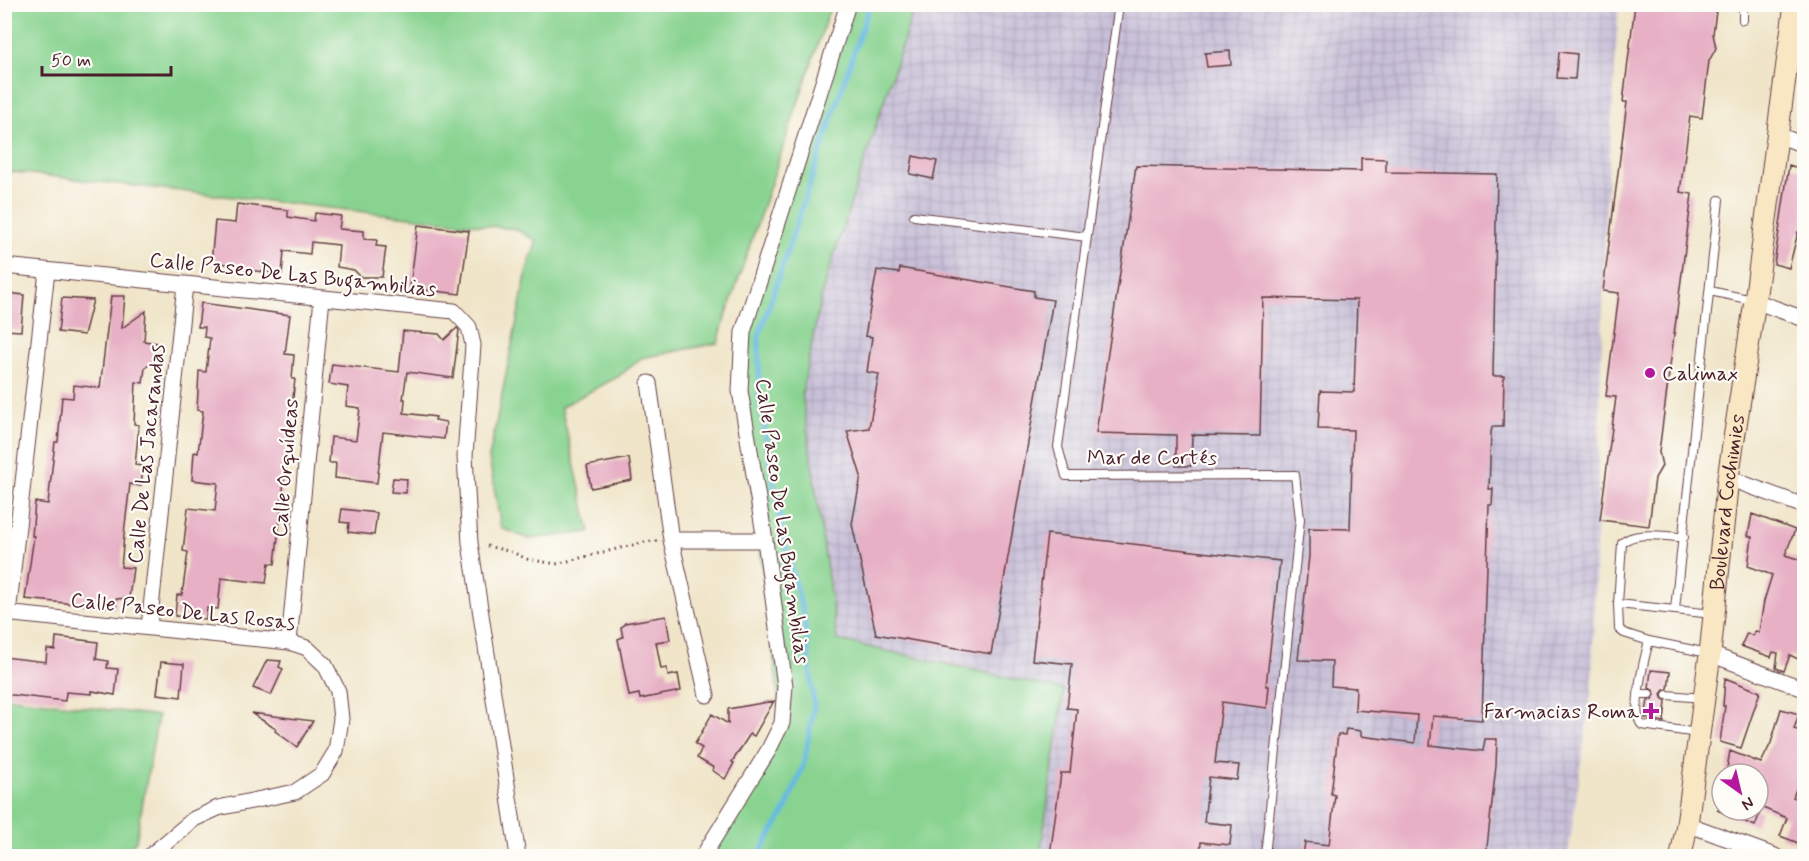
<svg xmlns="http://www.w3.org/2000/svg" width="1809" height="861" font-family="Mynerve,sans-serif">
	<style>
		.industrial { fill: url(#industrial-grid) }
		.grass { fill: #88d390; stroke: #69795e; stroke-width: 1.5 }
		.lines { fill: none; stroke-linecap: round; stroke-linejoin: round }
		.stream { stroke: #66b9e2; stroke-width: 5 }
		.building { fill: #e7b0c5 }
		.service-casing { stroke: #633d43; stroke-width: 10 }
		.minor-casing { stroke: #633d43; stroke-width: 17 }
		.secondary-casing { stroke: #633d43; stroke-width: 23 }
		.path { stroke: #633d43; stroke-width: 3; stroke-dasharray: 1.5 4.5; stroke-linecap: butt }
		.service { stroke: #fff; stroke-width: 8 }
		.minor { stroke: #fff; stroke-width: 15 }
		.secondary { stroke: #f9e7c3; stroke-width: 21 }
		.poi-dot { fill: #b5179e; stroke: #fdfcf7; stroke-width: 2 }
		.labels { text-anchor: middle; stroke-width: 4.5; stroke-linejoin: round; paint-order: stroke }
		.street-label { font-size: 21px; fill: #4a1f2b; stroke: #fdfcf7 }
		.poi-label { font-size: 21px; fill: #4a1f2b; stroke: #fdfcf7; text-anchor: start }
	</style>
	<defs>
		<pattern id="industrial-grid" width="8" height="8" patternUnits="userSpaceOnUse" patternTransform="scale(1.5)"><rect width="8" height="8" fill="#c8bfd8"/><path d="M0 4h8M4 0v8" fill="none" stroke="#ada4ba"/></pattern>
	</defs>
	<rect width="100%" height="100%" fill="#fdfcf7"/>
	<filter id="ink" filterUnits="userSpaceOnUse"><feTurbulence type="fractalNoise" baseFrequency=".0167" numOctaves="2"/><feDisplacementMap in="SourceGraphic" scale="12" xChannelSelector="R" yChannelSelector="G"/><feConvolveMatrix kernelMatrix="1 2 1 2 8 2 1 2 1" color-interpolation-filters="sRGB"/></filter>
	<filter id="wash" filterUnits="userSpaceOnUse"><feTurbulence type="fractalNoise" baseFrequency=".008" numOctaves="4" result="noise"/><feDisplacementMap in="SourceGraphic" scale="24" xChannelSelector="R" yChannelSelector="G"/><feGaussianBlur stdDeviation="1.35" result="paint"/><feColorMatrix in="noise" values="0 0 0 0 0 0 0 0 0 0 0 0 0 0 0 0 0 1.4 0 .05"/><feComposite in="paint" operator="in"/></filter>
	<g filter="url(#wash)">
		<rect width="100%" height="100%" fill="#f0e5c9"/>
		<path class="industrial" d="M915 5H1619L1605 222 1592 686 1568 856H1040L1064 690 837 640 802 393 822 292Z"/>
		<path class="grass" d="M5 4H831V5L723 325 718 343 641 358 619 376 561 407 590 532 529 539 501 528 489 458 528 266 537 241 515 229 5 171Z
			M848 5H915L822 292 802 393 837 640 1064 690 1040 856H703L782 723 740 391 743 332Z
			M5 697 158 716 136 841 119 856H5Z"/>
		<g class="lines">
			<path class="stream" d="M758 856 785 811 804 764 814 705 804 617 783 537 759 397V336L870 4"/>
		</g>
		<g id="blocks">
			<path class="building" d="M1635 4H1717L1713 34 1716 48 1709 61 1702 118 1690 116 1680 192 1692 194 1659 452 1662 466 1655 478 1649 526 1600 520 1616 397 1606 396 1619 293 1603 291 1627 102H1623Z
				M1230 51 1231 65 1207 67 1205 53Z
				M1559 52 1577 54 1575 79 1557 78Z
				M913 156 937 161 933 179 910 174Z
				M1361 158 1386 159V172L1497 174 1493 376H1504L1503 427H1492L1491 433 1489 489H1493L1492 505H1489L1482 720 1433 716 1430 745 1483 751 1485 739H1497L1496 766 1486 856H1303L1305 842 1329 845 1335 795 1331 794 1338 734 1345 735 1346 729 1361 731V736L1415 743 1417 715 1355 710 1356 688 1331 686 1332 661 1298 660 1309 556V528L1350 529 1353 430 1318 429 1320 391 1354 392 1357 300 1263 298 1260 436 1192 435 1191 466H1176V435L1096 433 1136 166 1361 171Z
				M1789 165 1804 170V234L1798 232 1789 268 1774 264Z
				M237 204 288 210V217L314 221 315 213 341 216 339 229 364 231V239L377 240 376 246 386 247 382 277H361L354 270 337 267 339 245 311 242 310 254 284 251 282 274 230 268V264L211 263 215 221 235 223Z
				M418 225 469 231 460 294 410 288Z
				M900 268 1034 291V297L1053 300 991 654 876 634 852 524 861 476 847 431 869 428 879 374 867 372 872 337 865 336 877 270 899 273Z
				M7 293 24 295 21 331 4 330V296H7Z
				M111 296H125L122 328 146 311 144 341 157 343 156 358 145 368 143 383 136 382 134 424 139 425 135 465 143 466 141 486 130 484 125 525 121 567 133 568 129 598 116 599V608L25 599 34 536H32L35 502 48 504 55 442H58L62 397 73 398 74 385 100 388Z
				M62 298 93 300 84 335 58 332Z
				M201 303 290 315 285 354 294 355 292 379H295L275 564 269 563 266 583 221 578 218 609 207 608 206 619 175 616 177 595H182L188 552 183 551 188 508 215 511 218 483 192 480 194 452 198 453 203 411 197 410 199 371 206 372 210 338 204 337 205 327H198Z
				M457 328 459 330 453 378 407 372 403 399H405L404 413 436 417 435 420 446 422 444 439 383 432 377 483 335 478 336 463H329L331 437 356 440 360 408 346 406 348 387 329 384 332 364 399 372 403 331 439 334 444 340Z
				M629 458 632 480 591 488 587 466Z
				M393 478 407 479 406 493 391 492Z
				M342 509 377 513 374 535 348 532 349 523 340 522Z
				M1752 514 1795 530 1785 555 1804 561V662L1790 655 1784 671 1776 668 1778 653 1773 652 1771 657 1741 646 1747 633 1753 636 1755 631 1759 632 1764 601 1772 575 1748 566 1752 537 1748 536Z
				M1047 534 1280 561 1266 686H1269L1267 708 1222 702 1215 763 1239 765 1237 780 1209 777 1204 822 1232 825 1230 845 1201 842 1200 856H1050L1061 773H1070L1077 709 1067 708 1072 664 1032 660Z
				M666 616 670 640 656 642 661 669 667 668 668 676 678 674 681 691 640 699 639 694 629 696 618 639 623 637 621 628 625 623Z
				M56 637 98 642 96 659 108 661 107 668 118 669 115 695 92 691V694L66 692 65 701 4 694V657L46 662 47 649 55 650Z
				M267 660 281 661 279 667 283 669 271 695 253 688Z
				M161 662 184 664 181 697 157 694Z
				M1651 670 1670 672 1668 689 1664 690 1661 694 1662 698 1666 701 1664 722 1645 718 1648 700 1652 699 1655 695 1654 691 1649 688Z
				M1725 678 1760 692 1741 748 1720 742 1725 706H1723Z
				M774 701 754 736 750 734 732 762 734 763 725 779 712 770 714 768 697 758 702 748 695 744 712 714 728 724V709Z
				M1781 709 1799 714 1794 729 1804 732V768L1793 797 1804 801V836L1801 844 1780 836 1787 818 1758 806V774H1726L1730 751 1761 763 1771 743Z
				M251 713 313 721 297 747 275 731 276 729Z
				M1717 810H1761L1755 826Z"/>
		</g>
	</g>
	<g filter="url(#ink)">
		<use href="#blocks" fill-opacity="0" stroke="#633d43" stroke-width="1.5"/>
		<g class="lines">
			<g class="service-casing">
				<path id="service" d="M1119 4 1058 447 1066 476 1295 475 1300 519 1265 856
					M1743 20V4
					M914 216 1087 237
					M1710 291 1752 300
					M1618 604 1713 614
					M1675 609 1719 200
					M1649 641 1624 633 1619 629 1618 604 1622 543C1636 530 1666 537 1684 537
					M1639 694H1649
					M1667 695 1703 698
					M1698 733 1642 725C1630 715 1645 656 1649 641L1708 653"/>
			</g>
			<g class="minor-casing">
				<path id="minor" d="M1778 135 1804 145
					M4 266 454 311 469 327 473 345 465 456 470 543 518 856
					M1755 301 1804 319
					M649 383 671 540 707 695
					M1728 478 1804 506
					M671 540H765
					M4 613 289 642 307 648 325 665 338 691 341 719 336 751 322 774 295 792 218 808 194 819 150 856
					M8 614 47 271
					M149 627 185 285
					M289 642 322 298
					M1710 654 1804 689
					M1687 824 1775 856
					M703 856 768 751 782 723 785 686 765 540 740 391 743 332 848 4"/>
			</g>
			<g class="secondary-casing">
				<g id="secondary">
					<path id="s1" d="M1681 856 1687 824 1710 654 1728 478 1755 301 1795 4"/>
				</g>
			</g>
			<path class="path" d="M487 546 512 552 527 559 556 564 645 542 657 541"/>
			<use href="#service" class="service"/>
			<use href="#minor" class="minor"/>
			<use href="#secondary" class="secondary"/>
		</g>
	</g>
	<g class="poi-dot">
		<circle cx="1650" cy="373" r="6"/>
		<path d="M1648 702h6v6h6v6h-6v6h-6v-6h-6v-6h6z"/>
	</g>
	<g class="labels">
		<g class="street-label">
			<text transform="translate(293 274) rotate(6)" y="7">Calle Paseo De Las Bugambilias</text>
			<text transform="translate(146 454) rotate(-84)" y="7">Calle De Las Jacarandas</text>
			<text x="1152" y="464">Mar de Cortés</text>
			<text transform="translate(285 468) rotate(-85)" y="7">Calle Orquídeas</text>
			<text dy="7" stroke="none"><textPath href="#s1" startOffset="357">Boulevard Cochimies</textPath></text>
			<text transform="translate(783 521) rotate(82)" y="7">Calle Paseo De Las Bugambilias</text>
			<text transform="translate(183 611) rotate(6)" y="7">Calle Paseo De Las Rosas</text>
		</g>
		<g class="poi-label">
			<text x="1662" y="380">Calimax</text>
			<text x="1639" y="718" text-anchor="end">Farmacias Roma</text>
		</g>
	</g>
	<rect width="1809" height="861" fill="none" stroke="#fdfcf7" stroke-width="24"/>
	<g transform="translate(1740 792) rotate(146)"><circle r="28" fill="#fdfcf7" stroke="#b5a4a5" stroke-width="1.5"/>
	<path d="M0-4.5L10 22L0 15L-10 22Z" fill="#b5179e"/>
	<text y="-9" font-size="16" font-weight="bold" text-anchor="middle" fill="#4a1f2b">N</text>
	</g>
	<path d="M42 66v9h129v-9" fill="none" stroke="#4a1f2b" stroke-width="3"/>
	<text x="51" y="66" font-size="18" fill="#4a1f2b" stroke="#fdfcf7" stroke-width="4.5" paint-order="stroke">50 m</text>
</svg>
